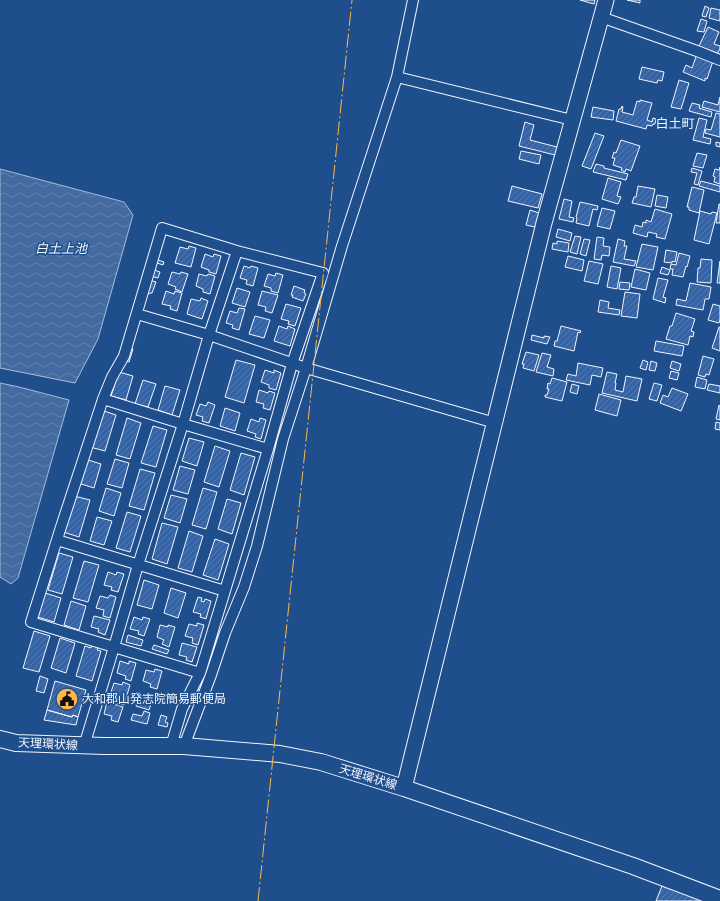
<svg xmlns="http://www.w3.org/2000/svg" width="720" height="901" font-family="Signika,'Noto Sans JP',sans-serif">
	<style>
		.water { fill: url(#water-waves); stroke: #a8bbd7 }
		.building { fill: url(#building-hatch); stroke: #f2f6ff }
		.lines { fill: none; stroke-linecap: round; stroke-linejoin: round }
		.street-casing { stroke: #f2f6ff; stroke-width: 12 }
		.secondary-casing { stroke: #f2f6ff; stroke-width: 17 }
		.primary-casing { stroke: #f2f6ff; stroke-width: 18 }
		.street { stroke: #1f4e8c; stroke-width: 10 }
		.secondary { stroke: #1f4e8c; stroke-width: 15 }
		.primary { stroke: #1f4e8c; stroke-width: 16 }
		.power { stroke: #ffb74d; stroke-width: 1; stroke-dasharray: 14 3 2 3; stroke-linecap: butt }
		.labels { text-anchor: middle; stroke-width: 3; stroke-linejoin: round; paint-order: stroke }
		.poi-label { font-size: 12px; fill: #f2f6ff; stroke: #1f4e8c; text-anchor: start }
		.street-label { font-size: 12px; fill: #f2f6ff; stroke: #1f4e8c }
		.neighbourhood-label { font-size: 13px; fill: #f2f6ff; stroke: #1f4e8c }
		.water-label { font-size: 13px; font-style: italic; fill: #f2f6ff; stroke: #1f4e8c }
	</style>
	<defs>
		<pattern id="water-waves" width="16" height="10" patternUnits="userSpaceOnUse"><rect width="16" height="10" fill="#446ba0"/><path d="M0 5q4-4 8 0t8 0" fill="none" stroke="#5f81ae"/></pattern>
		<pattern id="building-hatch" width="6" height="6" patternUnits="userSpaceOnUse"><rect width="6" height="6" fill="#3563a3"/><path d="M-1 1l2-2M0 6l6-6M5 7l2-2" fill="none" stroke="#537ab1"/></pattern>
	</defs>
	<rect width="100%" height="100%" fill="#1f4e8c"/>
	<path class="water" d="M0 169 124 202 133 215 98 339 75 383 0 368Z
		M0 383 19 387 69 400 18 578 11 584 0 577Z"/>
	<path class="building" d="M580 0H595L594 4Z
		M627 0H640V3Z
		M705 6 709 8 706 17 702 16Z
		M711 8 720 10V21L709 18Z
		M701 19 707 21 704 32 697 31Z
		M708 27 719 32 714 44 720 46V49L717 54 699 46Z
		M697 54 713 61 707 79 705 78V81L683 72 686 65 692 68Z
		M642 67 664 72 662 81 658 80 657 83 639 79Z
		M679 80 689 83 681 109 671 107Z
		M720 97V112L702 107 704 101 718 105Z
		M640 100 652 103 647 120 652 122 653 118 656 119 655 124H653L652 126 647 125 646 129 616 121 619 109H621L622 106 623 107 622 112 633 115 637 101 640 102Z
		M692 103 700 105 699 108 712 112 711 117 689 111Z
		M593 107 614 111 613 120 591 117Z
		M716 113 720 114V137L705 133 706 129 711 130Z
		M699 118 707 120 703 137 711 139 710 144 693 140Z
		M525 122 534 125 530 140 557 147 555 155 519 146Z
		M595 133 604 136 591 169 582 166Z
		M621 140 640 146 631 171 626 169 625 172 621 170 622 168 613 165 615 158H612L614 152 616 153Z
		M716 142 720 143V147L716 146Z
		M521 151 541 155 539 164 519 159Z
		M697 153 707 155 703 168 693 166Z
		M596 164 604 166V168L628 174 626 180 593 172Z
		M720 167V184L714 182 715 177 713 176 715 169 719 170Z
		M692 168 702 171 698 185 694 184 697 173 691 172Z
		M608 178 621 182 617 196 621 197 618 204 602 199Z
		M701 181 720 186V192L699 186Z
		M512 186 542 194 538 208 508 201Z
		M638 186 655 189 651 207 632 203 634 197H636Z
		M692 187 704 190 699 213 689 210V207H687Z
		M657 195 668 197 666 208 655 206Z
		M564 199 572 201 569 217 574 218 573 222 559 219Z
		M580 202 598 206 597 210 593 209 589 226 576 223 577 218 576 217Z
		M719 204H720V223H716Z
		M602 208 615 211 610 229 597 226Z
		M655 209 672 214 665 239 656 237 657 234 648 232 647 237 633 233 635 225 642 227 643 222 646 223V220L651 222Z
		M530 210 539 213 535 227 526 225Z
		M700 211 711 214 712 212 717 213 709 244 694 240Z
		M558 229 572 233 570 241 556 237Z
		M575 236 581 237 577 254 570 252Z
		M597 237 604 238 603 246 610 247 609 256 602 255 601 260 594 259Z
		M584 239 590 240 586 256 580 254Z
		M618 239 625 241 624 246H627L624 259 636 261 634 266 613 262Z
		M557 241 569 243 568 252 552 249 553 243 557 244Z
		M642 244 658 247 653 270 636 267Z
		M189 246 196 248 191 267 175 263 180 247 188 249Z
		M666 250 677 252 675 262 672 261V263L664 262Z
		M679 253 690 256 687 267 686 266 683 277 672 275 673 269H670L671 264 676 265Z
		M205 254 213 257 214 254 221 256 216 274 209 272V270L201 267Z
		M568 256 584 260 582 271 565 267Z
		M701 259 712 260 711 283 697 282 698 268H700Z
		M158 260 164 262 163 265 157 263Z
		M589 261 603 264 598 284 584 281Z
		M720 261V283H717Z
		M244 266 250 268 251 266 258 268 253 286 246 284 247 280 240 278Z
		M611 266 621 268 617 289 607 287Z
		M662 267 670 270 668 275 660 273Z
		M152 269 160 272 158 278 150 276Z
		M635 269 650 273 646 290 631 287Z
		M172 272 180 274 181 272 188 274 182 292 175 289 176 287 168 284Z
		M276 273 283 275 278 293 271 291V288L264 286 268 274 275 276Z
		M199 274 207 276 208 274 215 276 210 294 203 292V289L196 286Z
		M658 278 668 280 663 297 666 298 665 303 653 299Z
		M149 280 156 282 152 293H150L149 294 145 293Z
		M620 282 630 283 629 290 619 289Z
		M690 283 711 287 709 299H705L703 310 676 305 677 299 686 301Z
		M294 286 305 290 304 293 306 294 303 301 292 297 293 295H291Z
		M237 288 250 292 245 307 232 303Z
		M166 291 174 294 175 291 182 293 177 311 170 309 171 306 162 304Z
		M262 291 278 295 272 313 265 311 266 307 258 305Z
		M625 292 640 294 637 318 621 316Z
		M201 298 208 301 202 319 187 314 191 299 200 301Z
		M600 300 609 302 608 308 620 310 619 315 598 312Z
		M286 304 301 308 295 326 288 324 289 321 281 319Z
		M713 304 720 306V320L719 323 708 320Z
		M239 308 245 309 239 330 232 328 233 325 226 323 230 311 237 313Z
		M676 313 695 319 691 331 694 332 693 337 690 336 688 345 666 339 670 326H672Z
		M255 316 270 320 264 338 249 334Z
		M279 326 287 329 288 326 295 329 290 346 274 341Z
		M561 326 581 331 580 333 578 332 574 351 554 346 555 341H557Z
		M719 327H720V351L712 348Z
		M532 335 544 338V336L550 337 547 344 531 340Z
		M656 341 684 346 682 356 654 351Z
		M127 347 133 349 129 362 123 360Z
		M526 352 539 355 534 371 523 368 524 364H522Z
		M542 353 551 355 547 367 554 369 553 376 536 372Z
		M703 356 714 359 709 375 706 374 705 377 698 375Z
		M236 360 255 365 244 403 225 397Z
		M643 360 648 362 646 370 640 368Z
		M651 361 657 363 655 371 649 370Z
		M672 361 681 364 679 371 670 368Z
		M578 363 603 368 601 377 592 375 590 385 566 380 568 374 576 376Z
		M265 370 274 373V370L281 373 276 390 269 388V385L261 382Z
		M671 371 679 373 677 380 669 378Z
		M119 372 133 376 126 400 111 396Z
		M607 372 617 374 615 383H616L615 390 623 392 626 376 642 379 637 401 602 393Z
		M697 377 707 380 705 389 695 387Z
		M552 378 567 382 562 401 545 397V395H547L549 389H547L548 383 550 384Z
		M143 380 156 384 148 407 135 404Z
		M654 383 662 385 657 401 649 399Z
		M572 384 579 386 577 394 570 392Z
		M709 384 720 386V393L707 390Z
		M165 386 180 390 172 415 158 410Z
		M672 388 688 394 681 411 660 403 663 395 668 397Z
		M259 390 268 393 269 391 275 393 270 410 263 408 264 404 256 402Z
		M599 394 621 400 617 416 595 410Z
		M208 402 215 405 209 423 202 421 203 417 196 415 200 404 206 406Z
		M719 405 720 406V420L716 419Z
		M225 408 240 413 235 431 220 426Z
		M101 410 116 415 105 451 90 447Z
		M127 418 141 423 130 459 116 455Z
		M260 418 266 420 261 439 255 437 256 434 247 431 251 419 259 422Z
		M716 422 720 423V430L715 429Z
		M153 426 167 430 156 467 141 463Z
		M189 438 204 442 197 466 182 461Z
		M215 446 230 451 219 487 204 482Z
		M241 453 255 457 244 495 230 490Z
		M85 459 101 464 94 488 78 483Z
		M115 459 129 463 122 488 107 484Z
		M180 466 195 470 188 494 173 490Z
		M140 469 155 473 144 510 129 506Z
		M106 488 121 493 114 516 99 511Z
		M203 488 217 492 206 529 192 525Z
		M171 495 187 499 180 523 164 518Z
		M74 496 90 500 79 537 63 532Z
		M227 499 241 503 232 534 218 529Z
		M127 512 141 516 130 552 116 548Z
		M97 517 112 521 104 545 90 541Z
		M162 523 178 527 167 564 152 559Z
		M189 531 203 536 192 572 178 568Z
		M215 539 229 544 218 580 203 575Z
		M59 553 73 557 62 594 48 590Z
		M84 561 99 565 88 602 73 598Z
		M108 572 116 575 117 572 124 574 118 592 111 590 112 587 104 585Z
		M144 580 159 585 152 609 137 605Z
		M171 588 186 593 178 618 164 613Z
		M45 593 61 598 54 622 38 617Z
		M110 595 116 597 110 618 103 616 104 610 96 608 100 596 108 598Z
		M198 597 202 598 201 601 204 602 205 599 211 601 206 619 200 617 201 614 193 612Z
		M71 601 86 606 79 630 64 625Z
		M94 616 110 620 105 635 98 632 99 629 91 627Z
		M134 617 142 620 143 617 150 619 144 636 138 634 139 631 130 629Z
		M197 623 204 625 198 645 192 643 193 638 185 636 189 624 197 626Z
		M160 625 168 627V625L175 627 169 647 162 644 164 640 157 637Z
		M34 631 50 636 39 672 23 668Z
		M128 635 143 640 141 646 126 642Z
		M60 638 75 643 66 673 51 668Z
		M182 643 197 647 192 662 186 660 187 657 179 655Z
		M92 645 98 647 97 650 101 651 92 681 76 676 85 646 91 648Z
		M154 645 169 650 167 654 152 649Z
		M120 661 129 664V661L136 663 131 681 125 679 126 676 117 673Z
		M155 669 162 671 157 689 150 687 151 684 143 681 146 670 154 672Z
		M40 676 48 679 44 693 36 691Z
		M55 681 86 690 78 717 73 715 72 717 47 710Z
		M123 682 130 685 124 705 117 703 118 697 110 695 114 683 122 685Z
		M197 689 204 691 202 697 195 696Z
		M147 693 154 695 149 710 136 706 139 695 146 697Z
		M107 702 123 707 118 722 111 720 112 716 104 714Z
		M47 710 72 717 73 715 78 717 76 725 44 720Z
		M144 711 150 713 147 724 131 720 133 714 142 716Z
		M161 715 167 717 165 722 168 723 167 727 158 725Z
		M662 886 683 893 703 901H656Z"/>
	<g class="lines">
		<g class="street-casing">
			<path id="street" d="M601 17 697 51 720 60
				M397 77 572 120
				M137 314 209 335 306 368 495 423
				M103 399 183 424 268 449
				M57 540 225 591
				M84 746 114 647 138 565 183 424 209 335 237 251
				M171 746 182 709 200 673 268 449 292 364 323 273 237 251 162 228 124 356 112 377 103 399 60 530 31 622 200 673
				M184 746 211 675 225 633 244 587 257 546 283 439 306 368 342 246 397 77 413 0"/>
		</g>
		<g class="secondary-casing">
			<path id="secondary" d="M404 788 544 223 606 0"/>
		</g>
		<g class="primary-casing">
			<path id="primary" d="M0 739 16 743 104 746H184L280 754 321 762 404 788 633 866 720 899"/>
		</g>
		<use href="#street" class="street"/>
		<use href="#secondary" class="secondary"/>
		<use href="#primary" class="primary"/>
		<path class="power" d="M258 901 352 0"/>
	</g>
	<defs>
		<g id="civic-disc" transform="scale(1.15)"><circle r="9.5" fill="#ffb74d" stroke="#1f4e8c"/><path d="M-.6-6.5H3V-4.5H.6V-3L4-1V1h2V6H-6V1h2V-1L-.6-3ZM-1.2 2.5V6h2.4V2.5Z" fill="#111"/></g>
	</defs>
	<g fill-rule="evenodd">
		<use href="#civic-disc" x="67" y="699"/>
	</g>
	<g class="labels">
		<g class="poi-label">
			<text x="82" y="703">大和郡山発志院簡易郵便局</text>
		</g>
		<g class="street-label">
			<text transform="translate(48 744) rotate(3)" y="4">天理環状線</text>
			<text transform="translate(368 777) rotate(17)" y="4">天理環状線</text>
		</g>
		<g class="neighbourhood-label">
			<text x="675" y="128">白土町</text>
		</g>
		<g class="water-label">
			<text x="61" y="253">白土上池</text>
		</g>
	</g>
</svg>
